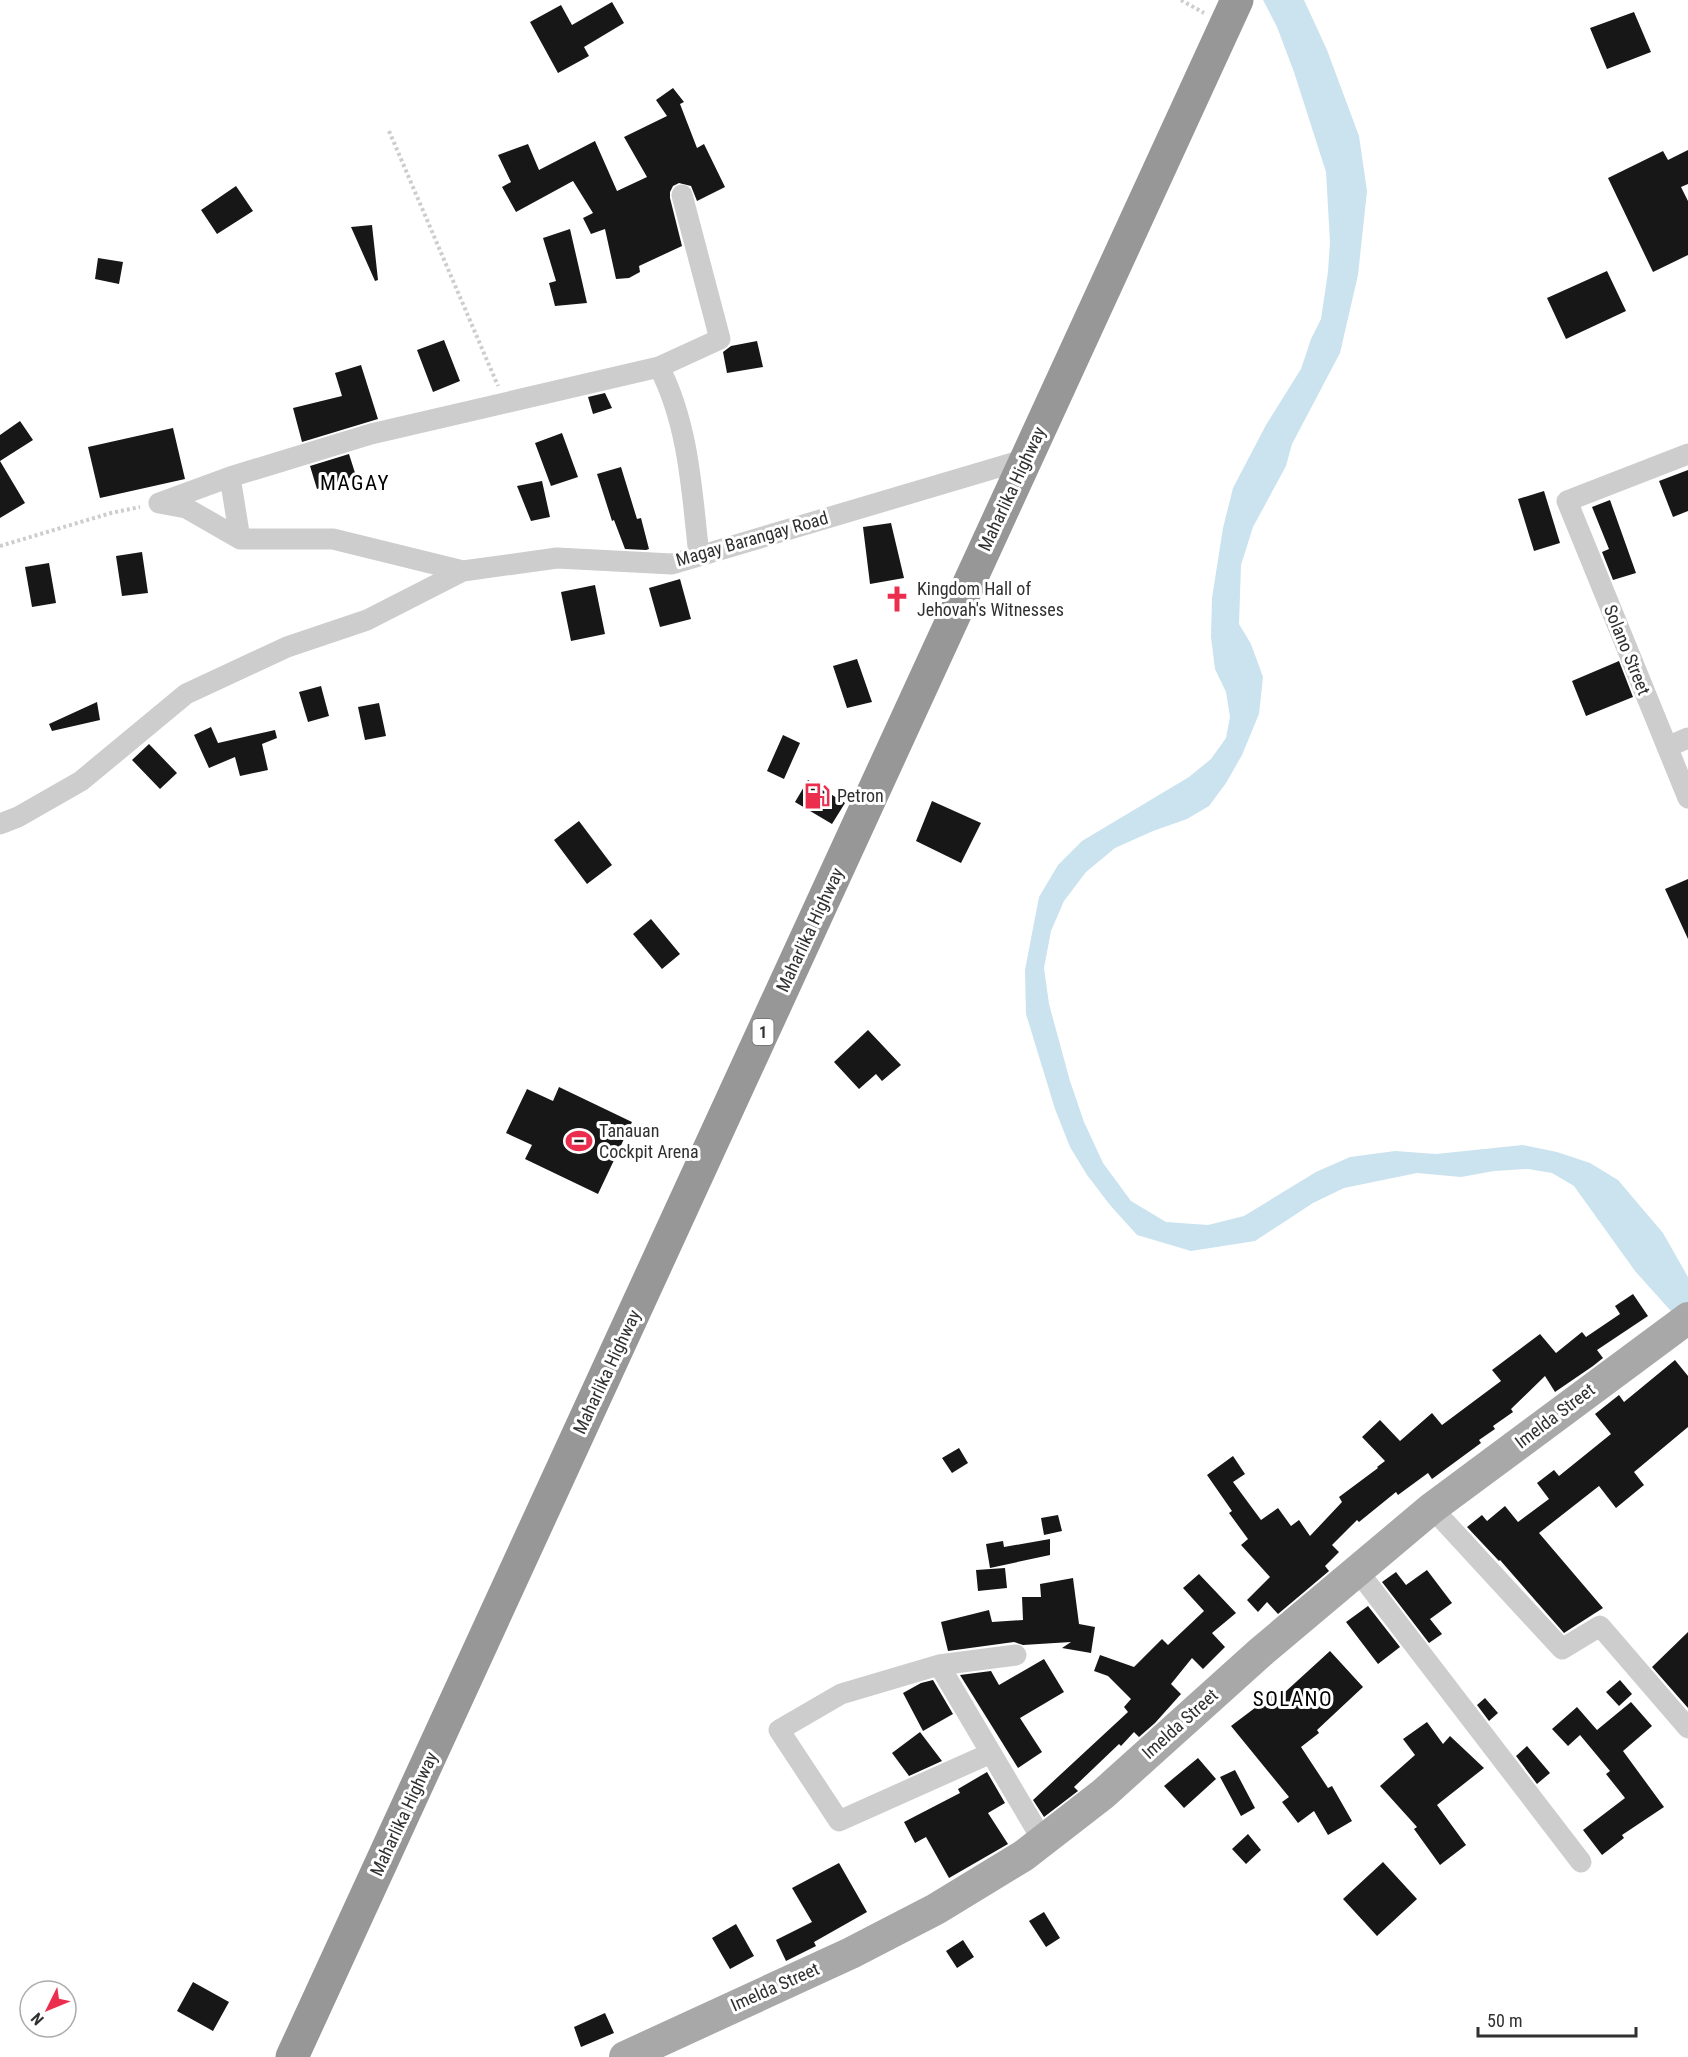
<svg xmlns="http://www.w3.org/2000/svg" width="1688" height="2057" font-family="'Roboto Condensed',sans-serif">
	<style>
		.water { fill: #cae3ee }
		.building { fill: #171717 }
		.lines { fill: none; stroke-linecap: round; stroke-linejoin: round }
		.path { stroke: #cdcdcd; stroke-width: 4; stroke-dasharray: 3 3; stroke-linecap: butt }
		.street { stroke: #cdcdcd; stroke-width: 21 }
		.primary { stroke: #a8a8a8; stroke-width: 32 }
		.highway { stroke: #979797; stroke-width: 33 }
		.labels { text-anchor: middle; stroke-width: 6; stroke-linejoin: round; paint-order: stroke }
		.shield { fill: #fff; stroke: #6e6e6e; stroke-width: 1.5 }
		.shield-label { font-size: 16px; font-weight: bold; fill: #303030 }
		.street-label { font-size: 18px; fill: #303030; stroke: #fff }
		.poi-label { font-size: 18px; fill: #303030; stroke: #fff; text-anchor: start }
		.quarter-label { font-size: 21px; letter-spacing: 1.5px; fill: #000; stroke: #fff }
	</style>
	<rect width="100%" height="100%" fill="#fff"/>
	<path class="water" d="M1263 0H1304L1327 50 1359 136 1367 191 1358 275 1340 353 1292 444 1286 466 1253 527 1241 565 1239 624 1251 644 1263 677 1259 714 1242 755 1226 783 1209 806 1187 819 1153 831 1115 848 1086 872 1064 901 1051 931 1044 968 1049 1004 1070 1081 1084 1122 1103 1163 1131 1201 1166 1222 1208 1225 1244 1216 1316 1172 1350 1157 1395 1151 1436 1154 1523 1145 1557 1152 1590 1163 1618 1180 1663 1233 1688 1277V1327L1670 1310 1635 1271 1574 1186 1552 1173 1528 1169 1494 1171 1461 1177 1417 1173 1344 1188 1313 1203 1255 1241 1191 1251 1137 1235 1110 1205 1087 1175 1070 1147 1055 1109 1026 1014 1025 970 1039 897 1058 865 1082 841 1189 777 1211 759 1226 738 1230 717 1226 692 1215 669 1211 637 1212 598 1223 528 1233 488 1266 425 1301 369 1311 339 1321 319 1328 272 1330 242 1326 172 1294 72 1277 27Z"/>
	<path class="building" d="M612 2 624 23 584 47 589 56 558 73 530 22 561 5 572 25Z
		M1634 12 1651 52 1607 69 1590 28Z
		M673 88 684 102 680 104 697 148 704 144 725 187 697 201 691 186 679 183 673 186 670 192V198L682 246 639 266 640 272 629 278 616 279 605 229 591 234 583 218 593 213 573 181 516 212 502 187 511 182 498 155 528 144 539 170 595 141 617 191 647 177 624 137 667 116 656 100Z
		M1688 150V184L1681 187 1688 201V255L1653 272 1608 178 1663 151 1668 160Z
		M236 186 253 211 217 234 201 210Z
		M372 225 378 280 375 281 351 227Z
		M570 229 587 303 555 306 549 283 556 281 543 238Z
		M98 258 123 262 119 284 95 279Z
		M1607 271 1626 311 1566 339 1547 298Z
		M444 340 460 381 433 392 417 350Z
		M757 341 763 367 727 373 723 352 731 346Z
		M361 365 378 419 302 442 293 408 342 396 335 373Z
		M605 393 612 408 593 414 588 397Z
		M20 421 33 440 0 461 25 503 0 518V435Z
		M173 428 185 479 100 498 88 447Z
		M562 433 578 477 551 486 535 443Z
		M349 454 356 476 317 489 310 466Z
		M621 467 637 519 641 518 649 549 646 550 625 549 614 520 612 521 597 474Z
		M1688 470V511L1673 517 1659 481Z
		M542 481 550 517 531 521 517 486Z
		M1544 491 1560 543 1534 551 1518 499Z
		M1610 500 1636 573 1613 580 1602 552 1609 549 1592 507Z
		M891 523 904 578 870 584 863 527Z
		M142 552 148 593 122 596 116 556Z
		M49 563 56 603 32 607 25 567Z
		M680 579 691 619 660 627 649 588Z
		M595 585 605 634 571 641 561 592Z
		M857 659 872 702 847 708 833 666Z
		M1619 661 1633 697 1586 716 1572 681Z
		M321 686 329 716 308 722 299 692Z
		M97 702 100 720 52 731 49 724Z
		M379 703 386 736 365 740 358 707Z
		M211 727 218 743 275 730 277 738 262 744 268 770 240 776 235 757 209 768 194 735Z
		M783 735 800 743 784 779 767 771Z
		M149 744 177 773 160 789 132 760Z
		M808 780 845 803 832 824 795 802Z
		M932 801 981 823 961 863 916 841Z
		M579 821 612 865 587 884 554 840Z
		M1688 879V939L1665 889Z
		M651 919 680 954 662 969 633 934Z
		M868 1030 901 1065 882 1081 876 1074 859 1089 834 1062Z
		M559 1087 632 1122 598 1194 525 1159 532 1145 506 1133 527 1089 553 1101Z
		M1633 1294 1648 1316 1597 1350 1603 1358 1593 1366 1555 1392 1545 1376 1511 1409 1513 1412 1493 1426 1495 1429 1479 1440 1481 1443 1432 1479 1428 1473 1398 1495 1396 1492 1359 1522 1357 1520 1332 1545 1339 1552 1325 1566 1329 1571 1278 1614 1267 1602 1258 1612 1247 1600 1270 1577 1241 1545 1248 1539 1229 1513 1232 1511 1207 1475 1233 1456 1245 1474 1233 1482 1261 1520 1278 1508 1291 1526 1299 1520 1310 1536 1342 1502 1339 1497 1378 1468 1377 1467 1385 1461 1362 1437 1380 1420 1400 1441 1432 1413 1442 1425 1501 1381 1492 1370 1540 1334 1556 1353 1582 1332 1586 1337 1620 1314 1615 1306Z
		M1675 1360 1688 1376V1427L1634 1472 1644 1485 1616 1508 1599 1486 1539 1533 1603 1608 1564 1633 1500 1560 1499 1561 1467 1527 1482 1515 1487 1521 1505 1506 1518 1522 1549 1499 1537 1483 1554 1470 1559 1476 1611 1434 1595 1414 1619 1395 1624 1402Z
		M959 1448 968 1463 952 1473 942 1458Z
		M1058 1515 1062 1531 1044 1535 1041 1518Z
		M1050 1539V1555L990 1568 986 1544 1003 1541 1004 1547Z
		M1005 1568 1007 1588 978 1591 976 1570Z
		M1427 1570 1452 1603 1430 1619 1442 1634 1429 1643 1382 1582 1396 1572 1406 1585Z
		M1199 1574 1236 1613 1212 1633 1225 1647 1203 1669 1192 1658 1171 1684 1181 1694 1155 1723 1139 1737 1134 1732 1121 1746 1119 1744 1074 1787 1078 1791 1044 1817 1033 1800 1128 1712 1124 1707 1131 1699 1108 1676 1094 1671 1100 1655 1134 1667 1162 1639 1168 1645 1204 1611 1183 1588Z
		M1073 1578 1079 1624 1095 1627 1091 1653 1062 1648 1071 1642 1023 1645 1014 1642 948 1651 941 1622 989 1610 992 1622 1023 1620 1022 1597H1041L1040 1584Z
		M1368 1606 1400 1647 1378 1664 1346 1622Z
		M1688 1632V1708L1652 1667Z
		M1330 1651 1363 1687 1317 1730 1319 1733 1301 1747 1328 1788 1332 1786 1352 1821 1328 1835 1314 1811 1298 1823 1282 1802 1289 1797 1231 1726 1280 1689 1284 1693Z
		M1044 1659 1064 1692 1020 1718 1042 1752 1018 1768 960 1675 991 1671 999 1685Z
		M933 1680 953 1714 923 1731 903 1693 921 1683Z
		M1620 1680 1632 1694 1619 1706 1606 1692Z
		M1485 1698 1498 1713 1489 1721 1477 1705Z
		M1631 1702 1652 1726 1623 1751 1664 1807 1622 1835 1624 1838 1602 1855 1583 1830 1625 1798 1606 1774 1610 1771 1580 1735 1568 1746 1552 1729 1577 1707 1597 1730Z
		M1427 1722 1443 1744 1450 1736 1484 1768 1437 1805 1466 1845 1440 1865 1414 1829 1417 1827 1380 1786 1415 1755 1403 1739Z
		M920 1732 942 1761 909 1776 892 1753Z
		M1527 1746 1550 1773 1537 1784 1516 1756Z
		M1198 1758 1216 1779 1184 1808 1164 1786Z
		M1235 1770 1255 1808 1241 1816 1220 1777Z
		M987 1772 1005 1803 988 1813 1008 1844 949 1878 926 1837 915 1843 904 1822 960 1793 958 1789Z
		M1248 1834 1261 1850 1246 1864 1232 1849Z
		M1383 1862 1417 1899 1377 1936 1343 1899Z
		M839 1863 867 1912 814 1942 816 1946 786 1961 776 1940 812 1922 792 1888Z
		M1044 1912 1060 1938 1046 1947 1029 1921Z
		M736 1924 754 1956 730 1969 712 1938Z
		M963 1940 974 1957 957 1968 946 1951Z
		M193 1982 229 2002 213 2031 177 2011Z
		M605 2013 614 2033 581 2047 574 2027Z"/>
	<g class="lines">
		<path class="path" d="M1181 0 1204 13
			M389 131 498 386
			M0 546 111 513 140 507"/>
		<path class="street" d="M659 367 720 339 682 195
			M1688 454 1567 501 1688 798
			M230 477 240 539
			M159 503 186 508 240 539H333L463 571 557 558 672 564 1026 459
			M159 503 230 477 371 434 659 367C689 425 692 493 699 556
			M1667 747 1688 738
			M0 824 18 817 81 781 186 694 287 647 367 620 463 571
			M1432 1508 1562 1649 1600 1626 1688 1728
			M1357 1570 1581 1862
			M1016 1655 939 1665 1043 1841
			M939 1665 841 1694 779 1730 839 1821 991 1753"/>
		<path class="primary" d="M625 2057 851 1953 936 1909 1023 1856 1103 1794 1262 1651 1432 1508 1688 1318"/>
		<path class="highway" d="M292 2057 1237 0"/>
	</g>
	<defs>
		<g id="church-bare" transform="scale(2.07)"><path d="M-1.2-6h2.4v3.5h3.3v2.4h-3.3V6h-2.4V-.1h-3.3v-2.4h3.3Z" fill="#eb2e4d" stroke="#fff" stroke-width="2.5" paint-order="stroke"/></g>
		<g id="fuel-bare" transform="scale(2.07)"><path d="M-5.5-6h7V0h2V4h1.3V-2.5L3-4.5l.8-.8L6-3V5H2.5V1h-1V6h-7ZM-4.2-4.7v3.2H.2V-4.7Z" fill="#eb2e4d" stroke="#fff" stroke-width="2.5" paint-order="stroke"/></g>
		<g id="stadium-bare" transform="scale(2.07)"><path d="M0-5a6.5 5 0 1 0 0 10a6.5 5 0 1 0 0-10ZM-3.5-1.8h7v3.6h-7Z" fill="#eb2e4d" stroke="#fff" stroke-width="2.5" paint-order="stroke"/></g>
	</defs>
	<g fill-rule="evenodd">
		<use href="#church-bare" x="897" y="599"/>
		<use href="#fuel-bare" x="817" y="796"/>
		<use href="#stadium-bare" x="579" y="1141"/>
	</g>
	<g class="labels">
		<rect class="shield" x="752.5" y="1019" width="21" height="26" rx="4.5"/>
		<g class="shield-label">
			<text x="763" y="1038">1</text>
		</g>
		<g class="street-label">
			<text transform="translate(1012 489) rotate(-65)" y="6">Maharlika Highway</text>
			<text transform="translate(752 539) rotate(-16)" y="6">Magay Barangay Road</text>
			<text transform="translate(1627 650) rotate(68)" y="6">Solano Street</text>
			<text transform="translate(810 930) rotate(-65)" y="6">Maharlika Highway</text>
			<text transform="translate(607 1372) rotate(-65)" y="6">Maharlika Highway</text>
			<text transform="translate(1555 1416) rotate(-37)" y="6">Imelda Street</text>
			<text transform="translate(1180 1724) rotate(-42)" y="6">Imelda Street</text>
			<text transform="translate(404 1814) rotate(-65)" y="6">Maharlika Highway</text>
			<text transform="translate(775 1987) rotate(-24)" y="6">Imelda Street</text>
		</g>
		<g class="poi-label">
			<text x="917" y="595">Kingdom Hall of<tspan x="917" dy="21">Jehovah's Witnesses</tspan></text>
			<text x="837" y="802">Petron</text>
			<text x="599" y="1137">Tanauan<tspan x="599" dy="21">Cockpit Arena</tspan></text>
		</g>
		<g class="quarter-label">
			<text x="355" y="490">MAGAY</text>
			<text x="1293" y="1706">SOLANO</text>
		</g>
	</g>
	<g transform="translate(48 2009) rotate(227)"><circle r="28" fill="#ffffff" stroke="#acacac" stroke-width="1.5"/>
	<path d="M0-4.5L10 22L0 15L-10 22Z" fill="#eb2e4d"/>
	<text y="-9" font-size="16" font-weight="bold" text-anchor="middle" fill="#303030">N</text>
	</g>
	<path d="M1478 2027v9h158v-9" fill="none" stroke="#303030" stroke-width="3"/>
	<text x="1487" y="2027" font-size="18" fill="#303030" stroke="#ffffff" stroke-width="4.5" paint-order="stroke">50 m</text>
</svg>
